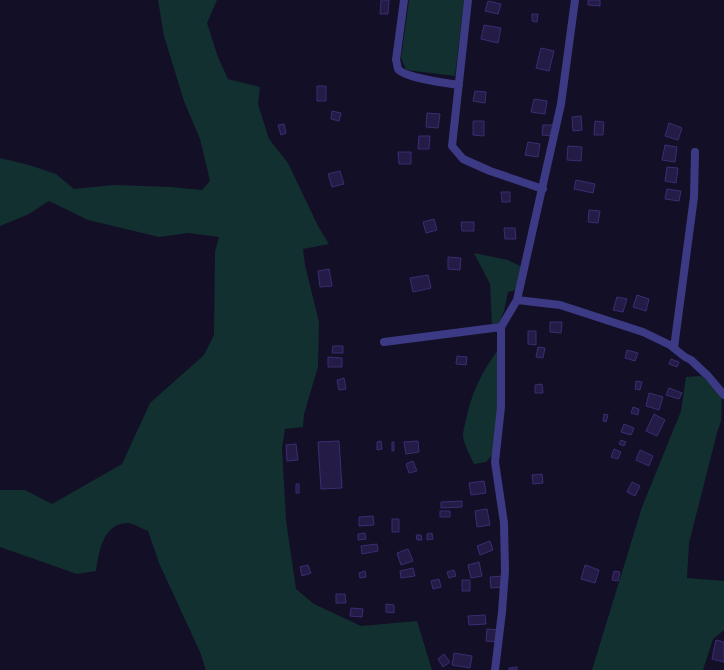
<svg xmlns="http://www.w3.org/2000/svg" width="724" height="670" font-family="'DejaVu Sans',sans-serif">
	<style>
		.green { fill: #12302f }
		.building { fill: #241b47; stroke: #3b2d73 }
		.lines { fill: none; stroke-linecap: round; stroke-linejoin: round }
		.minor { stroke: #3d3a85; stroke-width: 8 }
	</style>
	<rect width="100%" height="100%" fill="#130f26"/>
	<path class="green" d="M158 0H217L207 23 218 57 228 79 260 87 258 104 269 139 288 163 318 226 329 244 303 249 305 265 319 322 318 367 304 414 303 427 285 429 282 448 286 520 296 589 314 604 361 626 417 621 432 670H206L200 652 159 563 148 531C142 529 133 523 127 523 102 524 99 553 96 571L77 574 0 547V490H25L52 504 122 464 150 403 204 355 214 335 215 252 219 237 188 233 159 237 88 220 49 201 29 214 0 226V158L29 165 56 174 74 189 114 185 171 187 202 190 210 181 200 139 184 101 164 36Z
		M409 0H464L455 76 406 70 401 58Z
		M474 253 508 260 526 269 524 288 508 292 504 311 499 323 492 324 490 284Z
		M498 350 501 390 494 453 486 462 474 464C471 457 463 443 463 435 463 430 465 425 466 420 471 394 482 371 498 350Z
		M701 376 722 393 721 421 717 433 689 543 687 578 724 581V630L713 639 703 670H592L642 507 681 411 686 377Z"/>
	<path class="building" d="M381 0H389L388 14H380Z
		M588 0H600V6L588 5Z
		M488 1 501 4 498 14 485 11Z
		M532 14H538L537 22 532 21Z
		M484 25 501 28 498 43 481 39Z
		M541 48 554 51 549 71 536 68Z
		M317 86H326V101H317Z
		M475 91 486 92 485 103 473 101Z
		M534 99 547 101 545 114 531 112Z
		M332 111 341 113 339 121 331 119Z
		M427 113 440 114 438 128 426 127Z
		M581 116 582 130 573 131 572 117Z
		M473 121H484V136L473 135Z
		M595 121 604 122 603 135H594Z
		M669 123 682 128 678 140 665 136Z
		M284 124 286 133 281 135 278 125Z
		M543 125H553L552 136 542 135Z
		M419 136H430L429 149H418Z
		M528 142 540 144 538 157 525 155Z
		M665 145 677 147 675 162 662 160Z
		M568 146 582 147 581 161 567 160Z
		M398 152H411V164H399Z
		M667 167 678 168 676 183 665 181Z
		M340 171 344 184 332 187 328 174Z
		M576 180 595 184 593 193 574 189Z
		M667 189 681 191 679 201 665 199Z
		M501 192H510V202H502Z
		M589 210 600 211 598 223 588 222Z
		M434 219 437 230 426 233 423 222Z
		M461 222H474V231H462Z
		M504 228H515L516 239H505Z
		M448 257 461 258 460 270 448 269Z
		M329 269 332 286 320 287 318 271Z
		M428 275 431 288 413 292 410 278Z
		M637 295 649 299 646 311 633 307Z
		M617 297 627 299 623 312 613 310Z
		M550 322H562L561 333 550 332Z
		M528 331H536V345L528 344Z
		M333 346H343V353H332Z
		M538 347 545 348 543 358 536 357Z
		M627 350 638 353 635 361 625 358Z
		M457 356 467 357 466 365 456 364Z
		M328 357 342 358V367H328Z
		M671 359 679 362 677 367 669 364Z
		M344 378 346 389 339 390 337 380Z
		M636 381 642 382 640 390 635 389Z
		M542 384 543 393H535V385Z
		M669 388 682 393 679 399 666 395Z
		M649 393 663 397 659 410 646 406Z
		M633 407 639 409 638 415 631 413Z
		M604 414 608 415 606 422 603 421Z
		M654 414 665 420 657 436 646 431Z
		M624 424 634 428 631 435 621 432Z
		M621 440 626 442 624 446 619 444Z
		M339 441 342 488 321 489 318 442Z
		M381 441 382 449 377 450V442Z
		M418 441 419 452 406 454 404 442Z
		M392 442H394V451H392Z
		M296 444 298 460 287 461 286 445Z
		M614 449 621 452 618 459 611 457Z
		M640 450 653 456 649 466 636 460Z
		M413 461 417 471 409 473 406 464Z
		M542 474 543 483 533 484 532 475Z
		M484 481 486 493 471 495 469 483Z
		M632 482 640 486 635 496 627 492Z
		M296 484H299V493H296Z
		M462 501V507L441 508V502Z
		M487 509 490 525 477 527 475 511Z
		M440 511H450V517H440Z
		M373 516 374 525 359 526V517Z
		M392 519H399V532H392Z
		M365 533 366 539 358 540V534Z
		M432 533 433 539 427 540V534Z
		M416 535H421L422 540H417Z
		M490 541 493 550 480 555 477 546Z
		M377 544 378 551 362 554 361 546Z
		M408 549 413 561 401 565 397 553Z
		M479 562 482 576 471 578 468 565Z
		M308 565 311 573 302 576 300 567Z
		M585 565 599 570 595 583 581 579Z
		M413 568 415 576 401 578 400 571Z
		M454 570 456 576 449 578 447 572Z
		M365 571 366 577 360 578 359 573Z
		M614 571 620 572 618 581 612 580Z
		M503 576V587L491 588 490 577Z
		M439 579 441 587 433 589 431 581Z
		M462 580H470V591H462Z
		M336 594H345L346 603H336Z
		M386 604 394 605V613L386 612Z
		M351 608 363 609 362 617 350 616Z
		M485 615 486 624 469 625 468 616Z
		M487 629 499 630V642L486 641Z
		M716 640 724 642V662L712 659Z
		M454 653 472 656 470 668 452 665Z
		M444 654 450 662 443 667 438 659Z
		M517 667V670H509V668Z"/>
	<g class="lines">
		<path class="minor" d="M404 0 396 60C397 62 397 66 398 69 405 78 446 83 459 85
			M468 0 452 146 463 159 490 171 543 189
			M517 300 560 305 643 332 670 345 685 357 691 360 708 376 724 395
			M384 342 501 327 517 300 561 104 575 0
			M674 348 694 197 695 152
			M495 670 502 612 505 571 504 523 495 462 501 407V327"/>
	</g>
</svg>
